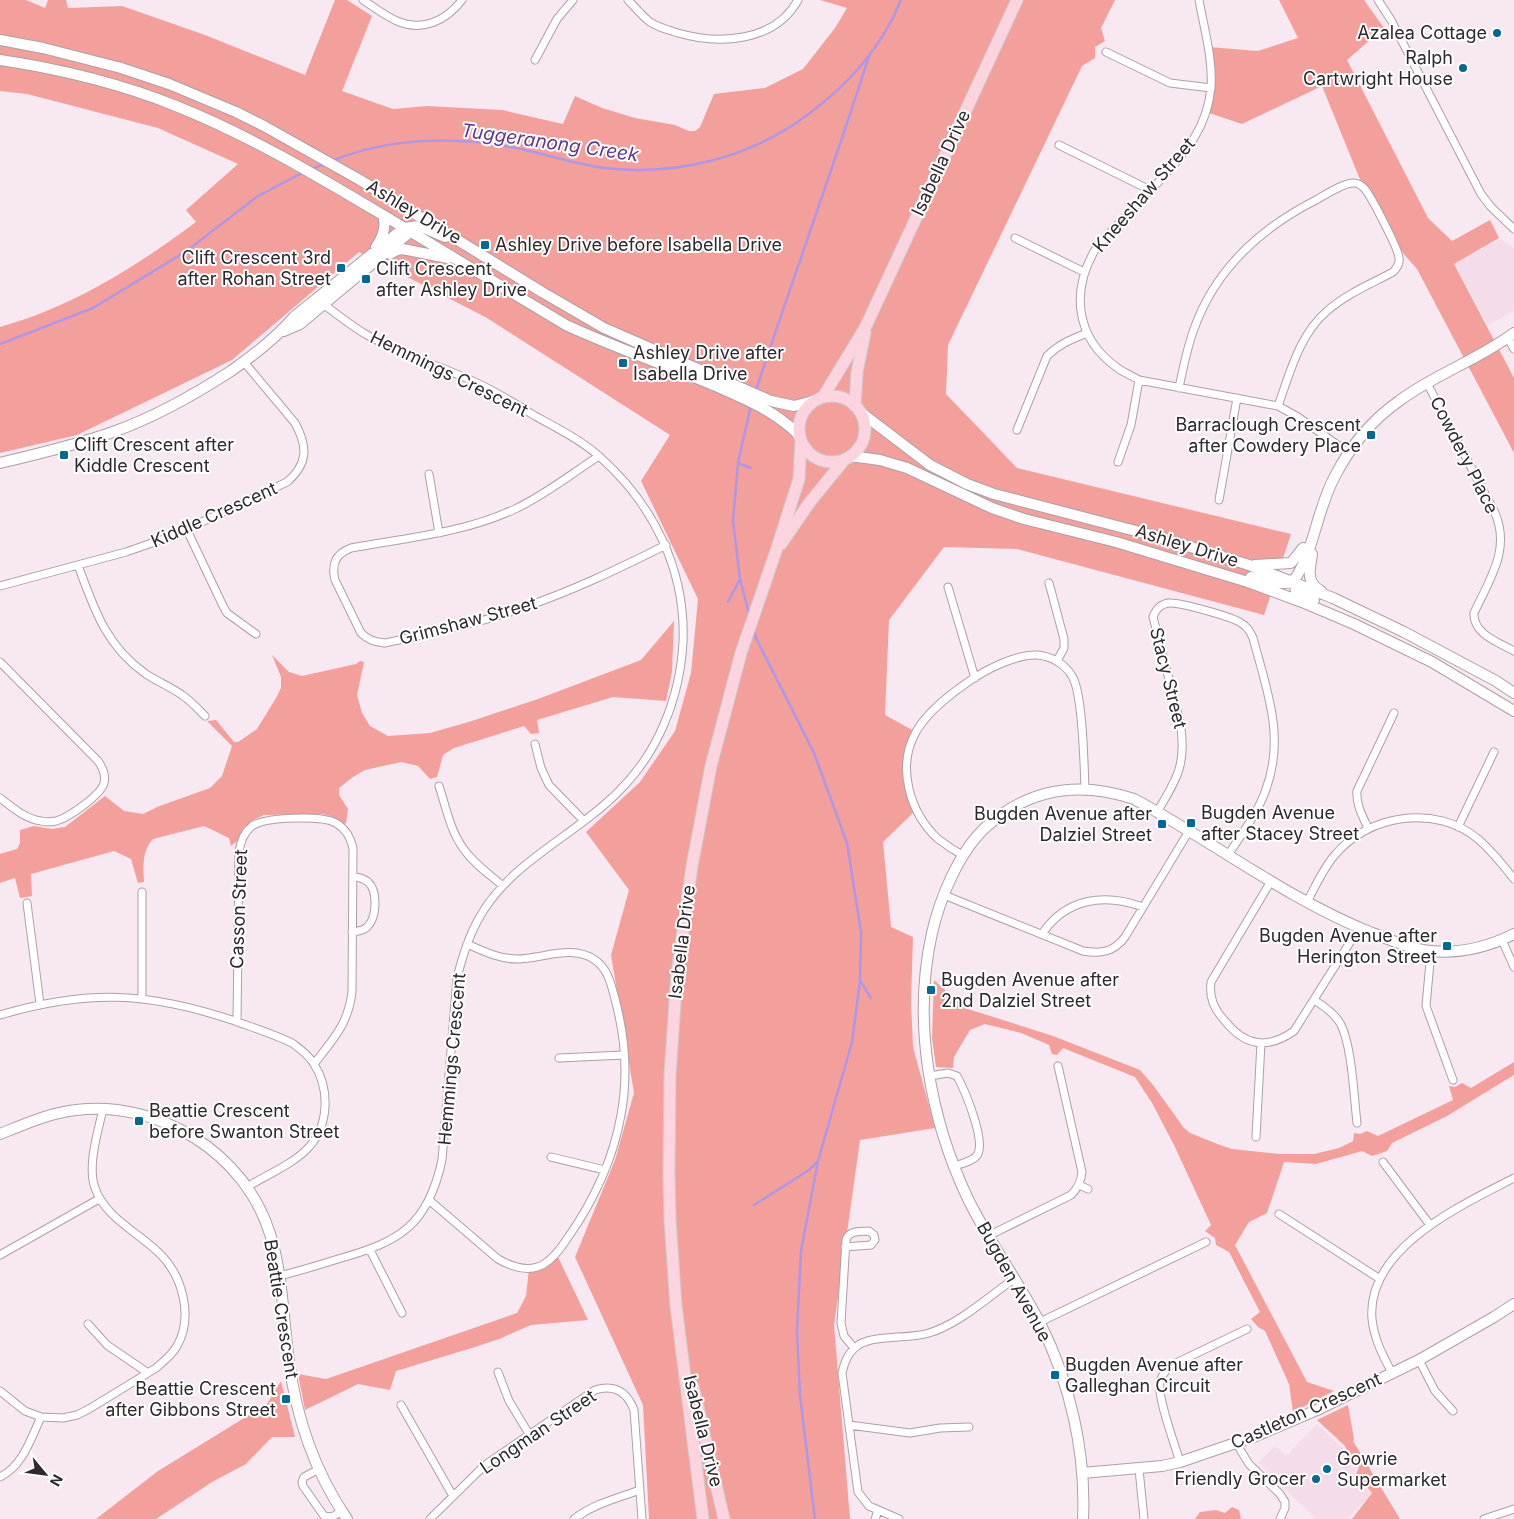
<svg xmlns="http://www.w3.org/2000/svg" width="1514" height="1519" font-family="Inter,sans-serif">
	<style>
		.built { fill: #f4dceb }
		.green { fill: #f3a09d }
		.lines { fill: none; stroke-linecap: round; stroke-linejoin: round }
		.stream { stroke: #b096e4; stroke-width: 2.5 }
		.street-casing { stroke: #ae9fa8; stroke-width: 9 }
		.secondary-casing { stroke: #ae9fa8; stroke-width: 12 }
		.primary-casing { stroke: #cdcccd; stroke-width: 13 }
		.street { stroke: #fff; stroke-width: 7 }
		.secondary { stroke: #fff; stroke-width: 10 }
		.primary { stroke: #fbd4df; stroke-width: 11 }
		.poi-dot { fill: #006996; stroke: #fff; stroke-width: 2 }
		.labels { text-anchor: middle; stroke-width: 4; stroke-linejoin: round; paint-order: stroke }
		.poi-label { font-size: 18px; fill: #2f292d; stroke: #fff; text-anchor: start }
		.street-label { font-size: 18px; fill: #2f292d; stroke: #fff }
		.water-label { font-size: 19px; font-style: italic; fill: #5d3993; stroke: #fff }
	</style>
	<rect width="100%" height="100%" fill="#f8e8f1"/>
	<path class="built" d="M1500 239 1514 248V311L1488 325 1455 264Z
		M1317 1424 1361 1466 1353 1475 1372 1494 1347 1519H1316L1258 1463 1275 1446 1286 1456Z"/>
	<path class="green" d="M0 0H26L45 8 48 0H66L68 8 122 6 205 35 305 75 335 0H347L372 16 342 91 393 109 427 106 502 110 563 124 575 96 602 108 635 118 675 125 689 131H695L700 127 714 94 765 88 803 69 835 28 847 8 820 0H1115L1101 28 1105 41 1095 47V58L1082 66 948 345 946 394 1017 468 1291 534 1264 615 1017 549 944 547 889 620 885 715 914 731 904 771 905 790 913 813 883 842 891 927 913 937 911 1002 913 1047 935 1128 860 1140 834 1325 850 1519H649L643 1405 575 1257 615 1160 634 1093 611 955 629 890 586 832 640 782 675 731 691 673 698 599 641 481 670 435 487 318 359 252 232 360 77 435 0 453V327C15 322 30 318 44 312 99 290 149 257 196 222L186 210 238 164 158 128 27 94 0 91Z
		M1279 0H1364L1384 28 1347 60 1428 218 1452 241 1490 220 1499 238 1454 264 1514 378V453L1417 269 1403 253 1359 177 1322 86 1242 124 1209 113V47L1258 51 1298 38Z
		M674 621 672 672 666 701 613 697 537 720 539 733 531 734 524 726 454 748 443 755 437 777 430 779 418 766 401 762 365 770 353 777 339 788V795L348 809 346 823 343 824 330 816 322 814 264 815 253 820 244 827 236 842 231 846 229 838 204 826 153 839C142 851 143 866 144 882L138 883 131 859 114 851 31 874 32 896 20 898 15 878 0 883V854L17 849 20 843V830L34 826 52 829 65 827 105 796 124 811 143 814 157 807 210 788 222 776 232 746 207 721 216 720 234 742H238L257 729 276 698 281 688V677L272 655 289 672 302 676 356 664 360 661 364 662 357 695 362 713 370 726 388 736 430 733 472 721 538 699 641 660Z
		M934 980 965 1008 1053 1036 1140 1070 1153 1085 1184 1128 1190 1133 1220 1145 1232 1149 1279 1154H1314L1339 1148 1353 1141 1354 1133 1360 1134 1367 1131 1378 1136 1453 1100 1449 1086 1455 1087 1462 1083 1471 1088 1514 1062V1075L1447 1116 1392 1143 1387 1151 1372 1156 1362 1151 1316 1164 1284 1162 1267 1213 1249 1222 1235 1245 1307 1382 1334 1391 1293 1412 1289 1384 1265 1331 1258 1327 1251 1319 1260 1312 1229 1252 1216 1245 1215 1238 1205 1231 1211 1225 1174 1145 1152 1103 1135 1077 1063 1048 1057 1055 1052 1054 1049 1045 1021 1033 985 1024 970 1030 954 1057 953 1068 936 1067 932 1038Z
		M558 1257 588 1320 531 1325 499 1339 475 1347 396 1371 390 1390 358 1384 305 1410 298 1374 326 1379 517 1313 526 1296 529 1269 541 1266Z
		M281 1381 295 1437H272L246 1464 212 1482 156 1519H96L158 1471 267 1404Z
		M1348 1405 1354 1439 1353 1441 1400 1519H1352L1372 1493 1356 1474 1359 1468 1344 1445 1317 1420Z
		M1232 1507 1239 1510 1241 1519H1195L1200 1512 1216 1510 1225 1513Z"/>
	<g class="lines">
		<path class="stream" d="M332 161C392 136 462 136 525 150 552 156 579 165 606 168 677 176 749 158 806 116 847 86 882 47 901 0
			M311 169 325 164
			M0 344 93 308 185 252 258 196 304 172
			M756 390C793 278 834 166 870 53
			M738 463 751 468
			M728 602 740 579
			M749 614 740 579 733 521 738 463 751 405
			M754 631 756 638 814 753 847 843 861 932 860 981 852 1042 818 1161 801 1251 797 1331 800 1396 815 1519
			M861 982 871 998
			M754 1205 809 1170 816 1163"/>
		<g class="street-casing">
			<path id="street" d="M363 0C374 7 385 16 397 21 422 32 446 21 462 0
				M628 0C635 7 642 16 650 22 659 28 669 30 678 33 719 45 775 42 798 0
				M1199 0C1204 28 1213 59 1211 87 1207 133 1180 158 1151 190 1133 208 1116 227 1098 245 1070 289 1074 338 1119 369 1125 373 1132 376 1139 380L1278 406 1298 417 1349 453
				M1378 0 1391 20 1481 194 1491 207 1514 229
				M1106 52 1170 83 1211 88
				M535 60 557 19 573 0
				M1059 145 1150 190
				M1015 238 1084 272
				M1508 338 1514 349
				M1427 383 1495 513C1511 550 1489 580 1474 613 1473 634 1498 642 1514 651
				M1179 388C1183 368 1187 348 1194 329 1215 270 1261 228 1316 200 1325 195 1345 182 1354 183 1357 183 1361 185 1364 188 1370 194 1399 250 1399 258 1400 264 1397 268 1393 272 1371 284 1346 294 1327 311 1299 335 1290 373 1278 406
				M1017 430 1047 356C1059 344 1072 339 1087 333
				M599 456C571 474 545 495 515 509 464 533 406 538 351 548 336 554 331 563 335 580L361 633C368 640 375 642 385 643 431 633 477 624 522 608 572 591 618 569 666 545
				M1118 462 1131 425 1139 380
				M429 474 439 533
				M1219 500 1237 398
				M187 530 223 606 227 613 256 634
				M78 565C94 609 106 646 146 674 158 682 171 687 182 695 191 701 198 709 205 716
				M1049 583 1064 639V648L1057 661
				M0 586 126 552 172 536 287 482C308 464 308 447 295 423L244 362
				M948 587 975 678
				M0 662 98 761C103 768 106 775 104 783 101 795 68 818 56 821 51 822 45 822 41 821 25 819 12 807 0 798
				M535 744 541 768 549 785 584 821
				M439 786C446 807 450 830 463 848 473 863 489 874 503 886
				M1157 812C1178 778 1187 762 1180 722L1153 617C1156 609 1160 604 1169 603 1179 602 1233 617 1241 623 1248 627 1250 632 1253 638 1267 691 1286 738 1265 792 1257 814 1241 835 1228 855
				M1458 827 1494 752
				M1368 828C1362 815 1356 805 1357 791L1394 713
				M964 856C955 851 946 845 938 839 910 813 896 767 916 732 927 712 949 695 968 682 985 670 1016 654 1037 655 1051 656 1065 664 1072 676 1083 693 1084 765 1085 789
				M1271 881 1211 982C1209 998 1214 1009 1225 1021 1245 1046 1267 1050 1294 1031L1359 928
				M944 895 1083 951C1101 954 1114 952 1125 937L1189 831
				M1307 902C1315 887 1323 869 1334 856 1368 814 1436 804 1478 839 1492 851 1503 865 1514 879
				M27 903 40 1004
				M352 932C358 931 363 931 367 927 377 918 378 891 368 882 363 878 358 877 353 877
				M1042 934C1066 898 1104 893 1143 907
				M1502 940 1514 967
				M1431 951 1426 1006 1453 1080
				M142 998V892
				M1314 1000C1324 1006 1334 1013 1340 1023 1352 1044 1354 1098 1357 1123
				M0 1015C88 989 149 992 235 1021 254 1028 273 1034 292 1043 300 1049 309 1055 314 1064 330 1089 329 1125 309 1147 294 1164 266 1175 247 1187
				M237 1022 239 853C240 843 243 833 252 826 265 817 322 815 336 823 346 829 350 837 353 848L352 992C348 1025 333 1039 314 1064
				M559 1058 624 1055
				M930 1076 948 1073 957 1076C965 1091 985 1138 978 1154 974 1161 961 1164 954 1166
				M1256 1137 1261 1043
				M551 1157 605 1170
				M1383 1162 1430 1225
				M1079 1185 1088 1189
				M429 1200 498 1259C512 1267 529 1273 544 1264 554 1258 561 1248 567 1239 593 1202 613 1160 621 1115 628 1077 625 1036 615 999 611 984 608 969 595 960 572 944 542 959 517 959 499 959 483 951 467 944
				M1279 1214 1380 1279
				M988 1236 1071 1195C1078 1188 1081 1182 1082 1172L1058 1066
				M845 1247 871 1245 875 1240 874 1235 869 1231C860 1232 849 1230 846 1240L841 1323 844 1336 854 1348
				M370 1250 402 1313
				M0 1255 99 1199
				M279 1276C299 1271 319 1265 338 1259 399 1242 428 1226 442 1160L457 978C462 958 468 938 478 920 509 862 574 837 618 792 658 753 680 698 683 642 686 570 653 504 600 457 581 440 557 428 535 416 516 404 497 392 477 383 441 366 402 355 367 335 351 326 336 313 320 302
				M1040 1322 1206 1242
				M88 1324 107 1345 148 1373
				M1419 1360 1435 1391 1453 1411
				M498 1372 509 1401 529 1434
				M1392 1373C1383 1356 1374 1339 1372 1319 1366 1248 1462 1205 1514 1178
				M0 1391 25 1411 41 1417 63 1418 77 1415 89 1409 156 1368C164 1361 172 1355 177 1346 194 1316 182 1274 158 1252 136 1231 105 1217 95 1188 87 1166 98 1131 103 1109
				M401 1405 453 1496
				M849 1425 910 1433 940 1428 969 1427
				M1236 1443 1249 1464 1280 1494 1285 1502V1508L1280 1519
				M1180 1462C1175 1445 1157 1397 1160 1383 1161 1376 1165 1371 1170 1366L1247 1329
				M319 1469 304 1477 302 1482 303 1486 324 1516 332 1517 342 1511
				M1139 1469 1144 1519
				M0 1477C23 1466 31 1438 41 1417
				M430 1519 485 1465 595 1390C615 1384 627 1392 634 1410L642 1519
				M574 1519C593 1504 618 1498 640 1490
				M875 1519 878 1511
				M899 1519 869 1506 858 1492 842 1373C845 1360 849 1351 860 1344 876 1335 910 1339 929 1333 959 1324 988 1297 1014 1279
				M1484 1519 1514 1509"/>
		</g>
		<g class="secondary-casing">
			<path id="secondary" d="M0 40 43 48 121 68 169 84 236 112 264 126 360 180 542 292 604 328 771 401 794 406 817 400
				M0 60C60 69 119 83 176 106 256 138 329 183 403 227 457 260 511 292 566 325 615 348 667 365 718 387 748 400 776 412 799 435
				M376 247C383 237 387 227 383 215
				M390 254 397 250 402 249 448 258
				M284 331 300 324 410 232
				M859 411 930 465 967 484 994 494 1155 536 1249 565 1333 598 1404 632 1496 681 1514 693
				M850 456 880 460 907 468 992 508 1024 519 1116 542 1248 582 1302 602 1354 624 1432 662 1514 711
				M0 463C38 454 76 445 113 432 155 417 194 395 231 371 254 355 276 338 294 317L404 228 419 226 445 237
				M1312 554C1310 569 1305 582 1321 591
				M1255 565 1291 563 1303 548
				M1251 577C1266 581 1279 585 1293 582 1315 550 1316 511 1335 476 1350 447 1372 420 1399 401 1435 374 1478 360 1514 333
				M1294 579 1296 591 1314 600
				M0 1134C25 1124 49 1113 76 1110 159 1100 245 1153 270 1234 283 1275 283 1319 289 1361 296 1417 315 1472 347 1519
				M1082 1473 1162 1466 1180 1462 1256 1436 1317 1410 1419 1360 1494 1317 1514 1304
				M1083 1519C1086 1452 1070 1382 1040 1323 1018 1281 990 1243 969 1201 930 1120 912 1022 932 933 940 898 959 851 987 826 1031 787 1080 781 1134 799 1214 842 1287 899 1372 933 1391 940 1410 949 1430 951 1460 954 1488 947 1514 934"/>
		</g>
		<g class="primary-casing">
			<path id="primary" d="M799 429a33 33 0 1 1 66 0a33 33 0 1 1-66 0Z
				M823 397 866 326 1017 0
				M855 406 857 372 865 333
				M781 544 810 502 845 459
				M693 1386 724 1519
				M703 1519 676 1306 670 1220 669 1175 670 1075 677 974 692 866 711 766 741 653 776 551 799 479 801 440"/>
		</g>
		<use href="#street" class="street"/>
		<use href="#secondary" class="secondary"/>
		<use href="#primary" class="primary"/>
	</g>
	<g class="poi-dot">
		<circle cx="1497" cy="33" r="5"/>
		<circle cx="1463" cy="68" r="5"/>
		<rect x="480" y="240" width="10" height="10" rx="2.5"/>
		<rect x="336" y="263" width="10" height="10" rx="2.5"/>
		<rect x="361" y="274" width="10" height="10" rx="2.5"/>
		<rect x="618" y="358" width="10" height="10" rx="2.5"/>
		<rect x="1366" y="430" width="10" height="10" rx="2.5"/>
		<rect x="59" y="450" width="10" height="10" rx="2.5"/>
		<rect x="1186" y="818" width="10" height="10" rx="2.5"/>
		<rect x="1157" y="819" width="10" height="10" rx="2.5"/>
		<rect x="1442" y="941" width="10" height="10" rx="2.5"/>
		<rect x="926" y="985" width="10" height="10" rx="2.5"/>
		<rect x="134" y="1116" width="10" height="10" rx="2.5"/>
		<rect x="1050" y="1370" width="10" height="10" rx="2.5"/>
		<rect x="281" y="1394" width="10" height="10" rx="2.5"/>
		<circle cx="1327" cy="1469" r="5"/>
		<circle cx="1316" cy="1479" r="5"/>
	</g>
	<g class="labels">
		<g class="poi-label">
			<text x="1487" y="39" text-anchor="end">Azalea Cottage</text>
			<text x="1453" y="64" text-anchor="end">Ralph<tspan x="1453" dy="21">Cartwright House</tspan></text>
			<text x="495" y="251">Ashley Drive before Isabella Drive</text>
			<text x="331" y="264" text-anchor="end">Clift Crescent 3rd<tspan x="331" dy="21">after Rohan Street</tspan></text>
			<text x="376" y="275">Clift Crescent<tspan x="376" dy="21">after Ashley Drive</tspan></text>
			<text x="633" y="359">Ashley Drive after<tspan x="633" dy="21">Isabella Drive</tspan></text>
			<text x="1361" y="431" text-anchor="end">Barraclough Crescent<tspan x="1361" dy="21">after Cowdery Place</tspan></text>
			<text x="74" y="451">Clift Crescent after<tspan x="74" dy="21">Kiddle Crescent</tspan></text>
			<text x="1201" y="819">Bugden Avenue<tspan x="1201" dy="21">after Stacey Street</tspan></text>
			<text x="1152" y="820" text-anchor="end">Bugden Avenue after<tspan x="1152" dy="21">Dalziel Street</tspan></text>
			<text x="1437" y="942" text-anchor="end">Bugden Avenue after<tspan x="1437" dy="21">Herington Street</tspan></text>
			<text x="941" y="986">Bugden Avenue after<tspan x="941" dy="21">2nd Dalziel Street</tspan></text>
			<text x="149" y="1117">Beattie Crescent<tspan x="149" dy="21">before Swanton Street</tspan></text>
			<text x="1065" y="1371">Bugden Avenue after<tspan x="1065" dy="21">Galleghan Circuit</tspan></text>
			<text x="276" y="1395" text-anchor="end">Beattie Crescent<tspan x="276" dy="21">after Gibbons Street</tspan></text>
			<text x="1337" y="1465">Gowrie<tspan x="1337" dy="21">Supermarket</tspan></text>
			<text x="1306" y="1485" text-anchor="end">Friendly Grocer</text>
		</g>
		<g class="street-label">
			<text transform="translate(941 163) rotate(-65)" y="6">Isabella Drive</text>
			<text transform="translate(1144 195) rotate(-49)" y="6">Kneeshaw Street</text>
			<text transform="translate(414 212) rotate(31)" y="6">Ashley Drive</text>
			<text transform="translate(449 374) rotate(26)" y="6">Hemmings Crescent</text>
			<text transform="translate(1464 455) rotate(63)" y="6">Cowdery Place</text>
			<text transform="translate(214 515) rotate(-24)" y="6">Kiddle Crescent</text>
			<text transform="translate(1187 546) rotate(17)" y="6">Ashley Drive</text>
			<text transform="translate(468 621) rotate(-15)" y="6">Grimshaw Street</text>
			<text transform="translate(1168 678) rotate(76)" y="6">Stacy Street</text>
			<text transform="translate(239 909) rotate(-88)" y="6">Casson Street</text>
			<text transform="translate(682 942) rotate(-83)" y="6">Isabella Drive</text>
			<text transform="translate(452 1059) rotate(-85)" y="6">Hemmings Crescent</text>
			<text transform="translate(1014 1282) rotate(61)" y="6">Bugden Avenue</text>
			<text transform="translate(281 1309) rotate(81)" y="6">Beattie Crescent</text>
			<text transform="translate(1306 1411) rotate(-24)" y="6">Castleton Crescent</text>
			<text transform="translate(703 1431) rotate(76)" y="6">Isabella Drive</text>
			<text transform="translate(538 1432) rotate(-34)" y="6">Longman Street</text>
		</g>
		<g class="water-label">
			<text transform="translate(550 142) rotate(8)" y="7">Tuggeranong Creek</text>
		</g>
	</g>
	<g transform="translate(45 1474) rotate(119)" stroke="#ffffff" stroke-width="4" paint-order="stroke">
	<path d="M0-4L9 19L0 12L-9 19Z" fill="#2f292d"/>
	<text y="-8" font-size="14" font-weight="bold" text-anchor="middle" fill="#2f292d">N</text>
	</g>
</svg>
